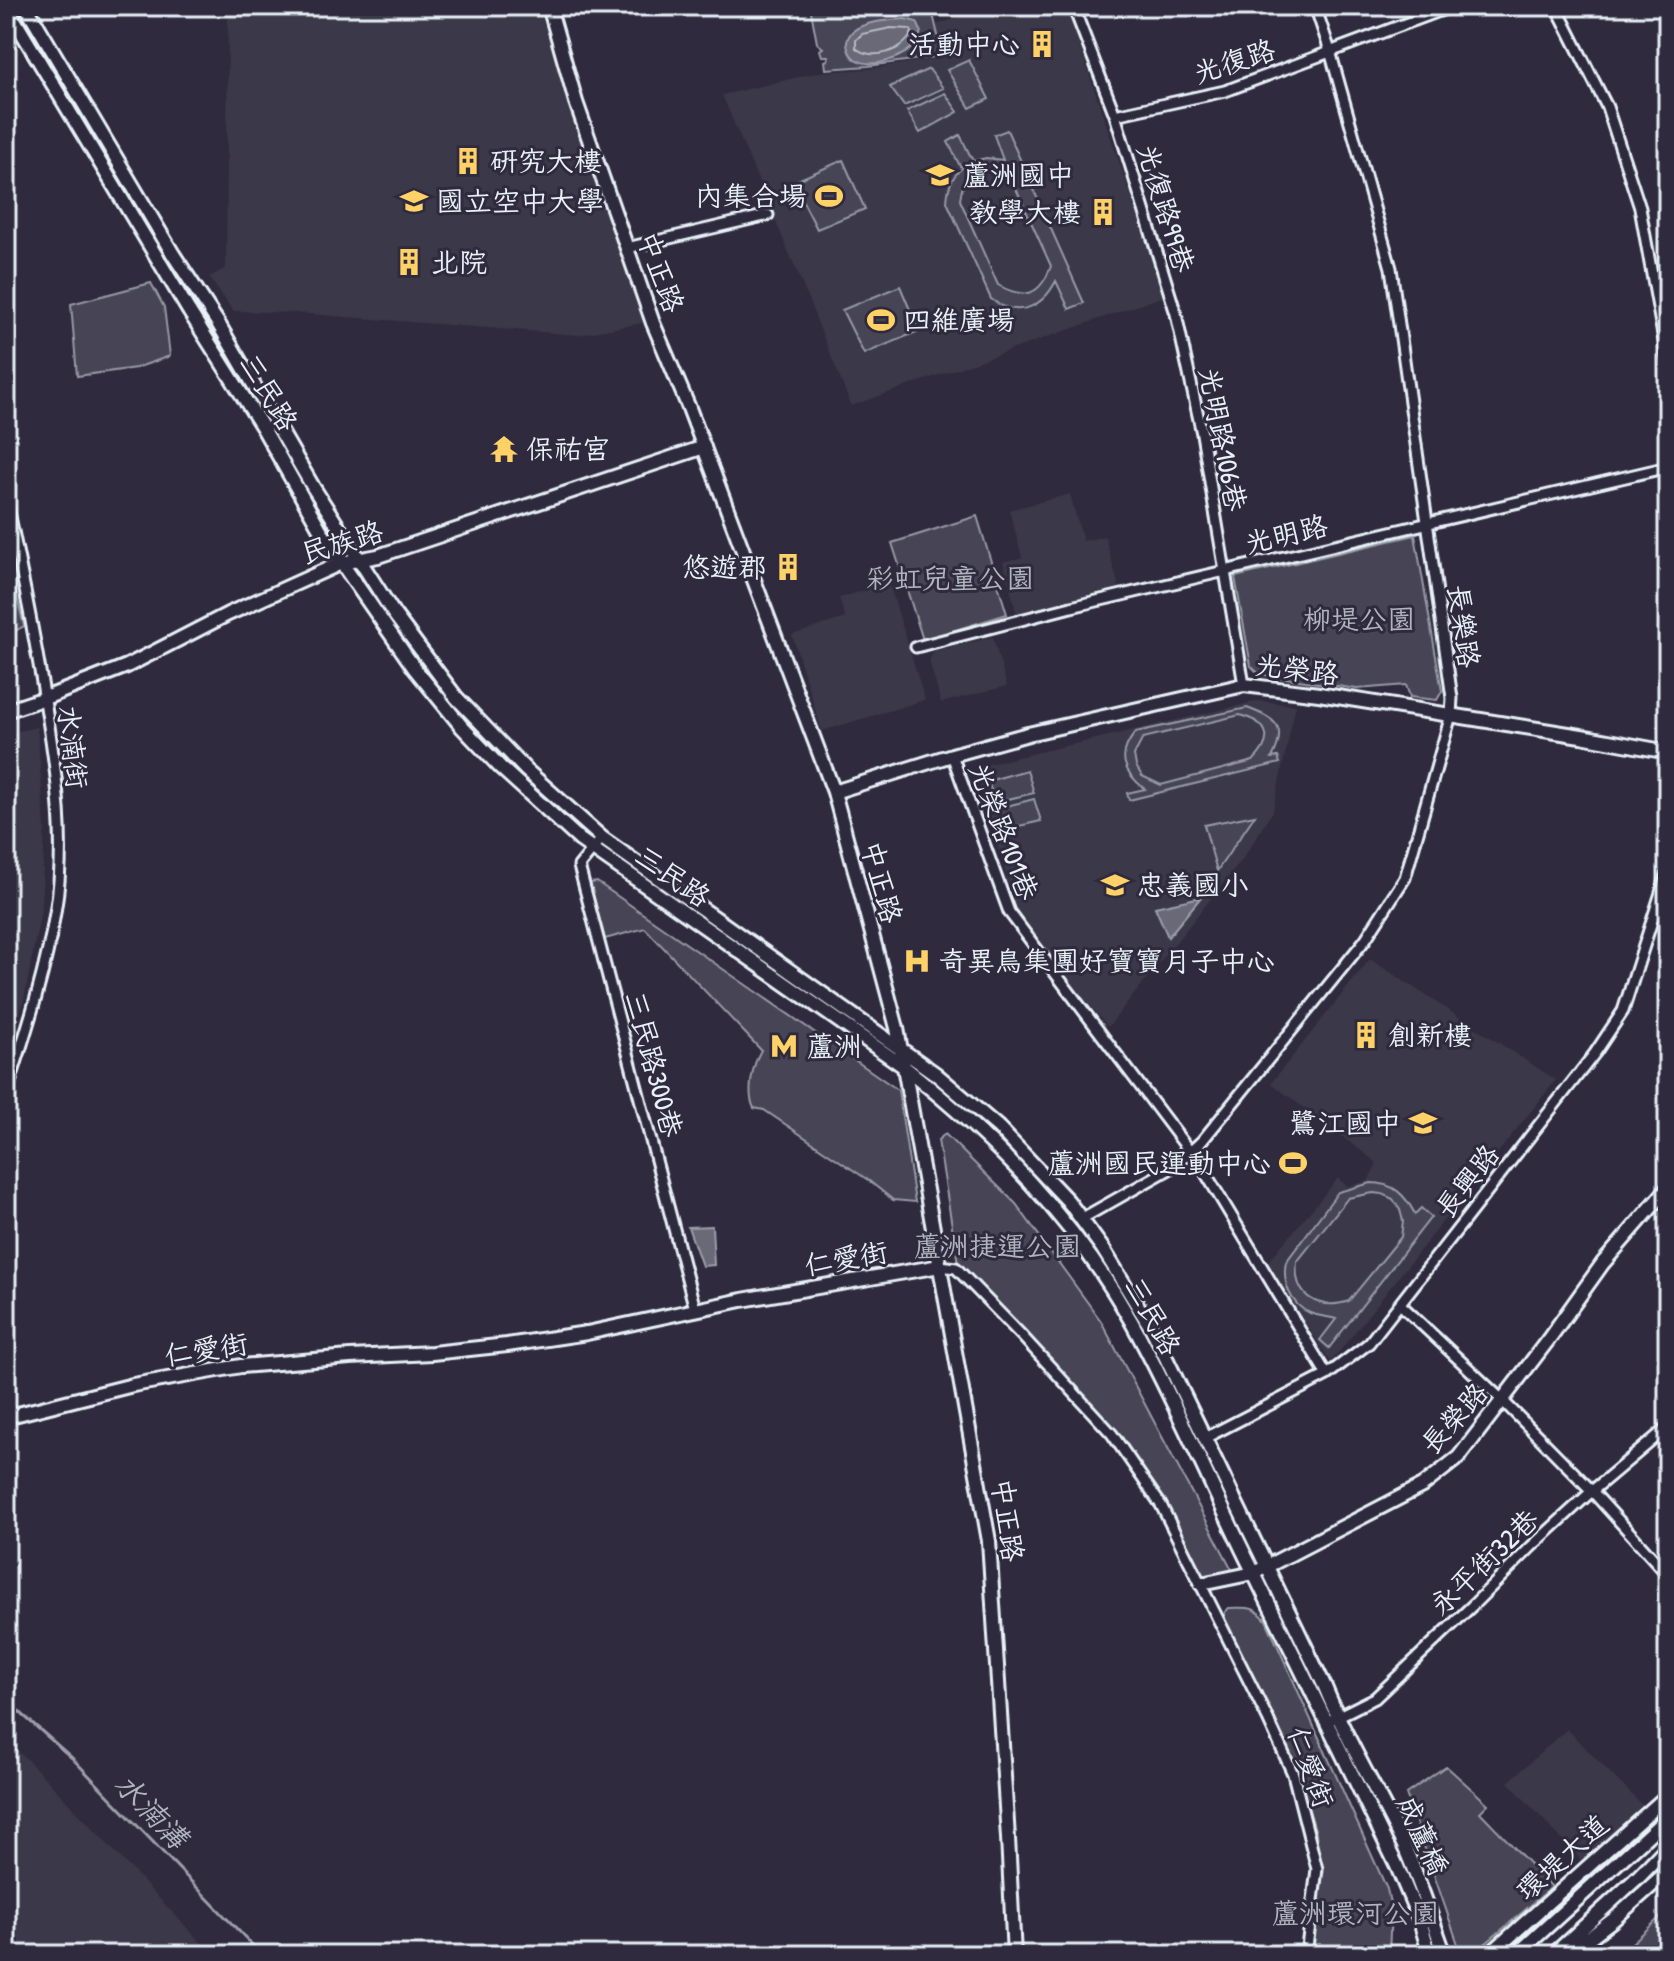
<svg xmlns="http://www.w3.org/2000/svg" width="1674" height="1961" font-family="'Patrick Hand','LXGW WenKai TC',sans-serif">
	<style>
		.built { fill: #3b3749 }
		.green { fill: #464455; stroke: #979aa6; stroke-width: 2; fill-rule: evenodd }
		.water { fill: #696978; stroke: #9c9fab; stroke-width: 2 }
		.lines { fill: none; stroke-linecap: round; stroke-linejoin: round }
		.shore { stroke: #b5bbc5; stroke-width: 2 }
		.stream { stroke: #9c9fab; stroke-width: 3 }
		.street-casing { stroke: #e8f1f8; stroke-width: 15 }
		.secondary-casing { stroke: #e8f1f8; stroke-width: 18 }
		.street { stroke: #2f2a3d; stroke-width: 9 }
		.secondary { stroke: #2f2a3d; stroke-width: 12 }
		.labels { text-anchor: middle; stroke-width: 6; stroke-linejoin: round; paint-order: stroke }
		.poi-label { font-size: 28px; fill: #e8f1f8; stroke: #2f2a3d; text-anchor: start }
		.street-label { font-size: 28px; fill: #e8f1f8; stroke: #2f2a3d }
		.park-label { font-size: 28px; fill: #afb4bf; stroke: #2f2a3d }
		.water-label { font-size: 30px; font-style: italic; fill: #afb4be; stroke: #2f2a3d }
	</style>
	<rect width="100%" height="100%" fill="#2f2a3d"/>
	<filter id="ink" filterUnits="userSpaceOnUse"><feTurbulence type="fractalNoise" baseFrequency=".0125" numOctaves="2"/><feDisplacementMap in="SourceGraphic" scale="16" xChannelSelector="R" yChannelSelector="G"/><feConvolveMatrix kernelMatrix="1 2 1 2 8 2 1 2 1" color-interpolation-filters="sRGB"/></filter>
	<g filter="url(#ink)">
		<path class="built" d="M228 6H538L643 323 578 335 295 313 233 311 209 277 226 268Z
			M991 6H1066L1165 296 851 406 800 279 722 95 819 72 867 69 943 58 936 25Z
			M1070 494 1083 541 1105 536 1119 587 1017 615 1003 562 1022 557 1009 510Z
			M889 583 925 700 822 731 792 635 845 618 839 598Z
			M993 637 1007 686 941 703 929 661 934 651Z
			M1258 701 1296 705 1273 811 1242 860 1108 1027 1067 979 1016 910 975 767Z
			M37 727 45 828 41 911 24 1000 6 1057V734Z
			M1370 959 1556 1080 1331 1362 1266 1264 1338 1178 1347 1186 1368 1181 1377 1163 1271 1083Z
			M1567 1729 1642 1805 1582 1861 1508 1782Z
			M6 1741 27 1759 213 1955H6Z"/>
		<path class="green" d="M810 6H931L943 56 868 66 826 69 825 61 828 60V56H822L820 50 823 48 817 43Z
			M969 60 989 99 970 108 947 70Z
			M929 69 943 88 904 106 890 87Z
			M945 93 958 112 920 133 907 111Z
			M1007 130 1084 303 1069 309 1056 281C1042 308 1017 319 991 299L947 202C948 184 953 174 967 164L960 166 948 142 960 135 973 161 986 158 1003 160 994 135ZM984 168 1005 175 1013 182 1051 266C1040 296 1025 300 998 285L960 200C962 183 967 174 984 168Z
			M843 160 865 209 817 229 793 182Z
			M151 283 164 307 170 356 136 368 77 376 71 304Z
			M900 286 919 331 864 354 842 310Z
			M977 516 1007 614 923 640 892 543Z
			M1415 535 1442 691 1437 700 1410 697 1406 685 1357 689 1259 674 1251 666 1235 577Z
			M6 564H9L24 626 6 636Z
			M1247 708C1277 719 1288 727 1272 758L1278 757 1280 763 1129 800 1127 793 1145 789C1123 772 1116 755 1136 732ZM1240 715C1269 723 1275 739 1253 761L1161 785 1142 776 1136 766 1134 755 1143 738Z
			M1027 770 1034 793 995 802 988 781Z
			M1034 799 1041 821 1002 830 995 809Z
			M1255 815 1217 871 1204 825Z
			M597 882 898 1090 915 1202 893 1200 868 1180 764 1110 754 1108C746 1093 753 1064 761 1050L645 928 605 939 590 883Z
			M945 1134 1016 1204 1101 1321 1236 1577 1201 1584 1154 1496 1117 1433 958 1263 938 1140Z
			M1371 1183C1394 1183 1405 1195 1415 1214L1421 1208 1431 1217 1329 1348 1320 1340 1336 1319C1328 1317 1318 1316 1310 1313 1290 1305 1282 1281 1286 1262L1338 1192ZM1373 1193 1382 1194 1393 1199 1400 1210 1403 1221 1401 1237 1349 1301C1319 1311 1293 1297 1297 1262L1348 1198Z
			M1229 1608C1248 1608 1253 1605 1266 1620L1387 1889 1391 1908 1389 1955H1310L1320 1897 1319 1862 1316 1833 1298 1774 1225 1623V1612Z
			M1446 1766 1488 1804 1480 1812 1552 1887 1472 1955H1465L1460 1950 1406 1794Z
			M1668 1910V1955H1619Z"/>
		<path class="water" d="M905 19 917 22 921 31C920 34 919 40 917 42 905 58 873 70 855 59 850 56 847 48 847 43 848 21 889 20 905 19Z
			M1201 897 1168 937 1155 907Z
			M712 1226 714 1265 702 1266 688 1227Z"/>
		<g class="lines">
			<path class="shore" d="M891 28 910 29 912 32C905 51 872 62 856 48V40L862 34Z"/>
			<path class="stream" d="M6 1700 72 1758 262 1955"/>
			<g class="street-casing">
				<path id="street" d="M1073 6 1115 115 1176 314 1202 434 1244 685
					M1556 6 1607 107 1640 208 1668 363
					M1115 115 1225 91 1453 6
					M627 248 768 215
					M6 498C21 568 35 637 46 707 57 775 67 845 55 913 45 975 25 1035 6 1095
					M916 647 1071 607 1668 467
					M952 755 1009 912 1203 1169 1327 1375
					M602 838 579 866 695 1309
					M1081 1219 1173 1167 1202 1141 1365 940 1405 878 1451 715 1452 698 1391 268 1330 51 1315 6
					M940 1266 956 1268 1022 1336 1112 1434 1161 1505 1268 1719 1293 1774 1317 1869 1306 1955
					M1400 1304 1503 1401 1592 1491 1668 1575
					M1205 1438 1327 1375 1369 1343 1595 1053 1623 1011 1668 871
					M1333 1719 1375 1698 1474 1604 1531 1547 1592 1491 1668 1427"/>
			</g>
			<g class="secondary-casing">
				<path id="secondary" d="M6 6 189 311 263 428 329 545 415 669 462 727 500 767 580 840 903 1066C994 1138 1074 1219 1131 1321 1172 1395 1205 1473 1242 1549 1294 1654 1345 1759 1396 1864L1420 1921 1430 1955
					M26 6 173 254 218 323 313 487 394 614 456 697 526 770 602 838 936 1074 998 1127 1068 1201 1103 1249 1152 1329 1325 1687C1347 1742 1379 1793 1404 1846 1420 1882 1432 1919 1445 1955
					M549 6 576 102 653 323 689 408 834 792 897 1028 989 1541 1008 1838 1014 1955
					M6 711 45 698 127 666 228 614 330 568 341 563 378 556 704 447
					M834 792 952 755 1028 734 1244 685 1319 694 1581 736 1668 752
					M6 1417 133 1385 241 1366 350 1357 432 1353 507 1345 587 1333 742 1300 940 1266
					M1201 1584 1254 1573 1422 1486 1459 1457 1548 1340 1603 1263 1668 1188
					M1489 1955 1668 1795
					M1516 1955 1668 1817
					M1553 1955 1637 1878 1668 1846
					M1567 1955 1614 1919 1668 1871"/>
			</g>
			<use href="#street" class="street"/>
			<use href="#secondary" class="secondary"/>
		</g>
	</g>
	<defs>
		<g id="building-bare" transform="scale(2.16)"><path d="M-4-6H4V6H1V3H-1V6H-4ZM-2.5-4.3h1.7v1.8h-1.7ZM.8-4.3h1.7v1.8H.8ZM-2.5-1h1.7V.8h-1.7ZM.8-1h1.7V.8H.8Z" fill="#ffd166" stroke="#2f2a3d" stroke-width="2.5" paint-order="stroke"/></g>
		<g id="school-bare" transform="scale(2.16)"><path d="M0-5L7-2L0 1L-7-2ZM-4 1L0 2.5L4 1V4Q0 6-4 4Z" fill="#ffd166" stroke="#2f2a3d" stroke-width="2.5" paint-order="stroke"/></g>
		<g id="stadium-bare" transform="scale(2.16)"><path d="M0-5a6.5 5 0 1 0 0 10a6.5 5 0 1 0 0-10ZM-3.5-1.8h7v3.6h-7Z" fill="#ffd166" stroke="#2f2a3d" stroke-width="2.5" paint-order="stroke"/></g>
		<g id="university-bare" transform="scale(2.16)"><path d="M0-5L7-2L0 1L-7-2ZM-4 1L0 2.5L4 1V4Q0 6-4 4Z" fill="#ffd166" stroke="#2f2a3d" stroke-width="2.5" paint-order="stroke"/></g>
		<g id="temple-bare" transform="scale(2.16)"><path d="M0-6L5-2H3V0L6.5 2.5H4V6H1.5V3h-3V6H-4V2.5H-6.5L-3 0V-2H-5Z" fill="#ffd166" stroke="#2f2a3d" stroke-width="2.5" paint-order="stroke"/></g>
		<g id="hospital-bare" transform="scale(2.16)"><path d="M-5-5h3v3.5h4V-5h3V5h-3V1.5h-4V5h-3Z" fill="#ffd166" stroke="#2f2a3d" stroke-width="2.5" paint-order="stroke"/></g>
		<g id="metro-bare" transform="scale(2.16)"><path d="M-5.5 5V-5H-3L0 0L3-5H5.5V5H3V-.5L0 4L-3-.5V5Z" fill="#ffd166" stroke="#2f2a3d" stroke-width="2.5" paint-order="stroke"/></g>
	</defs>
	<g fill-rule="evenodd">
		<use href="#building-bare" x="1042" y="44"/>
		<use href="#building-bare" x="468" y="161"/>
		<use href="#school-bare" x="940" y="175"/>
		<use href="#stadium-bare" x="829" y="196"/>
		<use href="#university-bare" x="414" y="201"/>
		<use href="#building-bare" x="1103" y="212"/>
		<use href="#building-bare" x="409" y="262"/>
		<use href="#stadium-bare" x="881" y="320"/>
		<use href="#temple-bare" x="504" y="449"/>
		<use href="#building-bare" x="788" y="567"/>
		<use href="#school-bare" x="1115" y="885"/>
		<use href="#hospital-bare" x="917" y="961"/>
		<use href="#building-bare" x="1366" y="1035"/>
		<use href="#metro-bare" x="784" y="1046"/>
		<use href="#school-bare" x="1423" y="1123"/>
		<use href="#stadium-bare" x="1293" y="1163"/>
	</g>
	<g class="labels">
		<g class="poi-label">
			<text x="1020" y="54" text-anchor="end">活動中心</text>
			<text x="490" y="171">研究大樓</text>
			<text x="962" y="185">蘆洲國中</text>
			<text x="807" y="206" text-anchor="end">內集合場</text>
			<text x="436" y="211">國立空中大學</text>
			<text x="1081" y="222" text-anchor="end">教學大樓</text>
			<text x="431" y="272">北院</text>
			<text x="903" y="330">四維廣場</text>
			<text x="526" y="459">保祐宮</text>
			<text x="766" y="577" text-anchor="end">悠遊郡</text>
			<text x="1137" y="895">忠義國小</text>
			<text x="939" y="971">奇異鳥集團好寶寶月子中心</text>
			<text x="1388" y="1045">創新樓</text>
			<text x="806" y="1056">蘆洲</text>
			<text x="1401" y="1133" text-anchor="end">鷺江國中</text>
			<text x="1271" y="1173" text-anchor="end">蘆洲國民運動中心</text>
		</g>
		<g class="street-label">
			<text transform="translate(1234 61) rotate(-18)" y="10">光復路</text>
			<text transform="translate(1166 208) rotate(73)" y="10">光復路99巷</text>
			<text transform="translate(661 272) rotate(70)" y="10">中正路</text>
			<text transform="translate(269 392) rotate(59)" y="10">三民路</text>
			<text transform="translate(1223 439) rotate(79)" y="10">光明路106巷</text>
			<text transform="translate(1286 534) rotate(-13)" y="10">光明路</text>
			<text transform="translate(342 542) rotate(-17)" y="10">民族路</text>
			<text transform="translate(1464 626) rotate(82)" y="10">長樂路</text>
			<text transform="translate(1297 669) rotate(7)" y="10">光榮路</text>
			<text transform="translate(73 747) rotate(83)" y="10">水湳街</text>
			<text transform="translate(1004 831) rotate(69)" y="10">光榮路101巷</text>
			<text transform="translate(673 876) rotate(35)" y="10">三民路</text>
			<text transform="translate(882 882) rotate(75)" y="10">中正路</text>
			<text transform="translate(654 1064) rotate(75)" y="10">三民路300巷</text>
			<text transform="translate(1467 1181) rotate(-52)" y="10">長興路</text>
			<text transform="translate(846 1258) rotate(-10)" y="10">仁愛街</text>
			<text transform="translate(1153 1316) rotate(61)" y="10">三民路</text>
			<text transform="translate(206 1349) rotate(-9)" y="10">仁愛街</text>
			<text transform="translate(1454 1418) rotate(-48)" y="10">長榮路</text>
			<text transform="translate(1008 1520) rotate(82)" y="10">中正路</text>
			<text transform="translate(1484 1562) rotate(-44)" y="10">永平街32巷</text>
			<text transform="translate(1311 1767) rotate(70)" y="10">仁愛街</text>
			<text transform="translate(1423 1835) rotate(65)" y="10">成蘆橋</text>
			<text transform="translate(1562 1857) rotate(-42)" y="10">環堤大道</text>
		</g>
		<g class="park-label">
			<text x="950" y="588">彩虹兒童公園</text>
			<text x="1359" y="629">柳堤公園</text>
			<text x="997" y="1256">蘆洲捷運公園</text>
			<text x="1355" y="1923">蘆洲環河公園</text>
		</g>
		<g class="water-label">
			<text transform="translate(151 1811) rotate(46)" y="10">水湳溝</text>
		</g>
	</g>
	<rect width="1674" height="1961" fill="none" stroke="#2f2a3d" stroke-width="32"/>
	<rect x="16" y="16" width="1642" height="1929" fill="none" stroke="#e8f1f8" stroke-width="3" filter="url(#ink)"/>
</svg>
